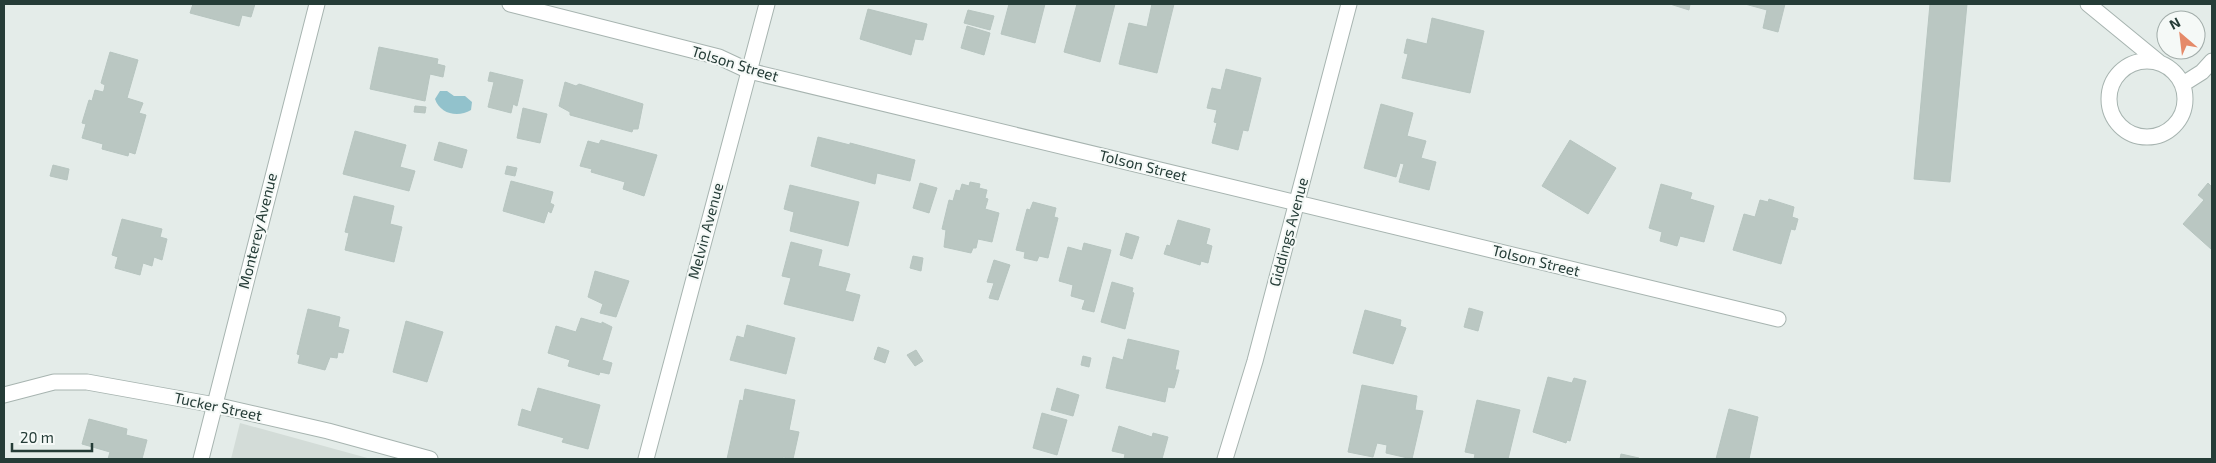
<svg xmlns="http://www.w3.org/2000/svg" width="2216" height="463" font-family="'Exo 2',sans-serif">
	<style>
		.built { fill: #d3dcd8 }
		.water { fill: #92c2cc }
		.building { fill: #bac7c2; stroke: #b7c5c0 }
		.lines { fill: none; stroke-linecap: round; stroke-linejoin: round }
		.minor-casing { stroke: #a7b4b0; stroke-width: 17 }
		.tertiary-casing { stroke: #a7b4b0; stroke-width: 17 }
		.minor { stroke: #fff; stroke-width: 15 }
		.tertiary { stroke: #fff; stroke-width: 15 }
		.labels { text-anchor: middle; stroke-width: 4; stroke-linejoin: round; paint-order: stroke }
		.street-label { font-size: 15px; fill: #253c37; stroke: #f5f9f7 }
	</style>
	<rect width="100%" height="100%" fill="#e4ece9"/>
	<path class="built" d="M240 423 371 459H231Z"/>
	<path class="water" d="M440 91H447L454 96H465L472 102 471 110C458 118 440 114 435 99Z"/>
	<path class="building" d="M193 4H255L251 17 242 15 239 26 190 13Z
		M1009 4H1045L1035 43 1001 34Z
		M1077 4H1115L1100 62 1064 52Z
		M1152 4H1174L1157 73 1119 64 1129 23 1147 27Z
		M1670 4H1690L1689 10Z
		M1745 4H1785L1778 32 1763 28 1767 10Z
		M1930 4H1967L1950 182 1914 179Z
		M868 9 927 24 923 40 915 39 911 55 860 39Z
		M968 10 994 16 990 30 964 23Z
		M1432 18 1484 31 1470 93 1402 78 1408 54 1404 53 1407 39 1427 44Z
		M967 26 990 33 984 55 961 48Z
		M379 47 438 59 437 64 445 66 443 77 430 74 425 101 370 89Z
		M110 52 138 60 127 98 143 103 139 113 146 115 135 154 129 152 128 156 102 149 103 144 82 138 86 124 82 123 89 100 92 101 95 90 103 92 104 90 105 85 101 83Z
		M1226 69 1261 78 1248 131 1243 130 1238 150 1212 143 1217 123 1214 122 1217 110 1207 108 1212 88 1221 90Z
		M490 72 523 80 517 106 513 104 511 113 488 107 494 82 488 81Z
		M565 82 576 86 579 84 643 104 638 129H633L632 132 570 115V112L559 106Z
		M1381 104 1413 113 1407 136 1426 141 1421 158 1436 162 1429 190 1399 182 1404 164 1400 163 1396 177 1364 168Z
		M415 106 426 107 425 113 414 112Z
		M523 108 547 114 540 143 517 138Z
		M355 131 406 145 400 167 415 171 409 191 343 174Z
		M818 137 850 145V143L915 160 910 181 877 173 875 184 811 166Z
		M601 140 657 155 644 196 623 189 625 182 591 172 592 169 580 166 588 141 599 144Z
		M1570 140 1616 168 1588 214 1542 186Z
		M439 142 467 150 462 168 434 160Z
		M53 165 69 169 67 180 50 176Z
		M507 166 517 168 515 176 505 174Z
		M511 181 553 192 550 203 554 205 551 213 548 211 544 223 503 211Z
		M970 182 980 184 979 188 987 190 985 198 988 199 985 209 999 213 992 242 978 239 976 248H973L971 253 944 247 946 230 942 229 949 200 953 201 956 190 960 191 962 184 969 186Z
		M920 183 937 188 929 213 913 208Z
		M2208 183 2212 187 2211 249 2183 224 2204 200 2198 195Z
		M1661 184 1692 193 1690 199 1714 206 1704 242 1680 236 1677 246 1660 241 1662 232 1649 228Z
		M790 185 859 202 848 246 790 231 794 212 784 209Z
		M354 196 394 206 390 224 402 227 394 262 345 250 349 233 345 232Z
		M1769 199 1794 207 1792 217 1798 219 1795 230 1791 229 1781 264 1733 250 1744 214 1755 217 1760 200 1768 202Z
		M1033 202 1056 208 1054 217 1058 218 1048 258 1039 256 1037 261 1024 258 1025 252 1016 250 1027 209 1030 210Z
		M122 219 162 229 160 237 167 239 162 260 154 257 152 266 143 263 140 275 115 268 118 257 112 255Z
		M1178 220 1210 229 1206 244 1212 246 1208 263 1201 261 1200 265 1164 254 1167 245 1170 246Z
		M1126 233 1139 237 1132 259 1120 255Z
		M791 242 822 250 818 266 850 274 845 291 860 295 853 321 784 304 791 278 782 276Z
		M1084 243 1111 250 1094 312 1082 309 1085 300 1071 296 1073 285 1059 281 1068 247 1082 251Z
		M913 256 923 258 921 271 910 268Z
		M994 260 1010 265 998 300 989 298 994 283 987 282Z
		M595 271 629 281 616 317 600 313 603 304 588 297Z
		M1112 282 1133 288 1132 292 1134 293 1125 329 1101 322Z
		M1469 308 1483 312 1478 331 1464 327Z
		M308 309 340 317 338 327 349 330 343 353 338 352 337 358 330 357 325 370 298 363 300 355 297 354Z
		M1365 310 1401 320 1400 326 1406 328 1393 364 1353 353Z
		M581 318 602 324V322L612 327 602 360 612 363 609 374 600 372 599 375 568 366 570 360 548 353 556 326 576 332Z
		M406 321 443 332 427 382 393 372Z
		M747 325 795 338 786 374 730 360 737 336 744 338Z
		M1128 339 1179 351 1175 370H1179L1175 385 1174 388 1168 387 1165 402 1106 388 1113 357 1123 360Z
		M878 347 889 351 885 363 874 359Z
		M916 350 923 361 915 366 907 355Z
		M1083 356 1091 358 1089 367 1081 365Z
		M1548 377 1572 383 1574 378 1586 381 1570 441 1567 440 1566 443 1533 432Z
		M1362 385 1417 396 1415 410 1423 411 1412 459 1386 453 1387 445 1377 443 1373 457 1348 452Z
		M538 388 600 405 588 449 562 442 564 438 518 425 522 409 531 412Z
		M1057 388 1079 395 1073 416 1051 410Z
		M745 389 795 400 789 430 799 432 793 459 783 457V459H727L740 400 743 401Z
		M1477 400 1520 410 1508 459H1474L1475 454 1465 452Z
		M1729 409 1758 417 1749 459H1716Z
		M1042 413 1067 420 1057 455 1033 448Z
		M89 419 127 429 126 435 147 440 142 459H108L110 452 82 444Z
		M1119 426 1152 437 1153 433 1168 437 1162 459H1124L1125 454 1112 451Z
		M1621 454 1639 458 1640 459H1620Z"/>
	<g class="lines">
		<g class="minor-casing">
			<path id="minor" d="M510 4 719 57 749 71 1778 319
				M2088 4 2160 63
				M2109 99a38 38 0 1 1 76 0a38 38 0 1 1-76 0Z
				M2183 84 2202 72 2212 61
				M4 395 54 382H87L215 405 328 431 430 459
				M201 459 317 4
				M1225 459 1255 361 1349 4"/>
		</g>
		<g class="tertiary-casing">
			<path id="tertiary" d="M646 459 767 4"/>
		</g>
		<use href="#minor" class="minor"/>
		<use href="#tertiary" class="tertiary"/>
	</g>
	<g class="labels">
		<g class="street-label">
			<text transform="translate(735 64) rotate(17)" y="5">Tolson Street</text>
			<text transform="translate(1143 166) rotate(14)" y="5">Tolson Street</text>
			<text transform="translate(258 231) rotate(-76)" y="5">Monterey Avenue</text>
			<text transform="translate(706 231) rotate(-75)" y="5">Melvin Avenue</text>
			<text transform="translate(1289 232) rotate(-75)" y="5">Giddings Avenue</text>
			<text transform="translate(1536 261) rotate(14)" y="5">Tolson Street</text>
			<text transform="translate(218 407) rotate(12)" y="5">Tucker Street</text>
		</g>
	</g>
	<rect width="2216" height="463" fill="none" stroke="#253c37" stroke-width="10"/>
	<g transform="translate(2181 35) rotate(332)"><circle r="24" fill="#f5f9f7" stroke="#a2adaa"/>
	<path d="M0-4L9 19L0 12L-9 19Z" fill="#e58a69"/>
	<text y="-8" font-size="14" font-weight="bold" text-anchor="middle" fill="#253c37">N</text>
	</g>
	<path d="M12 443v8h80v-8" fill="none" stroke="#253c37" stroke-width="2.5"/>
	<text x="20" y="443" font-size="15" fill="#253c37" stroke="#f5f9f7" stroke-width="4" paint-order="stroke">20 m</text>
</svg>
